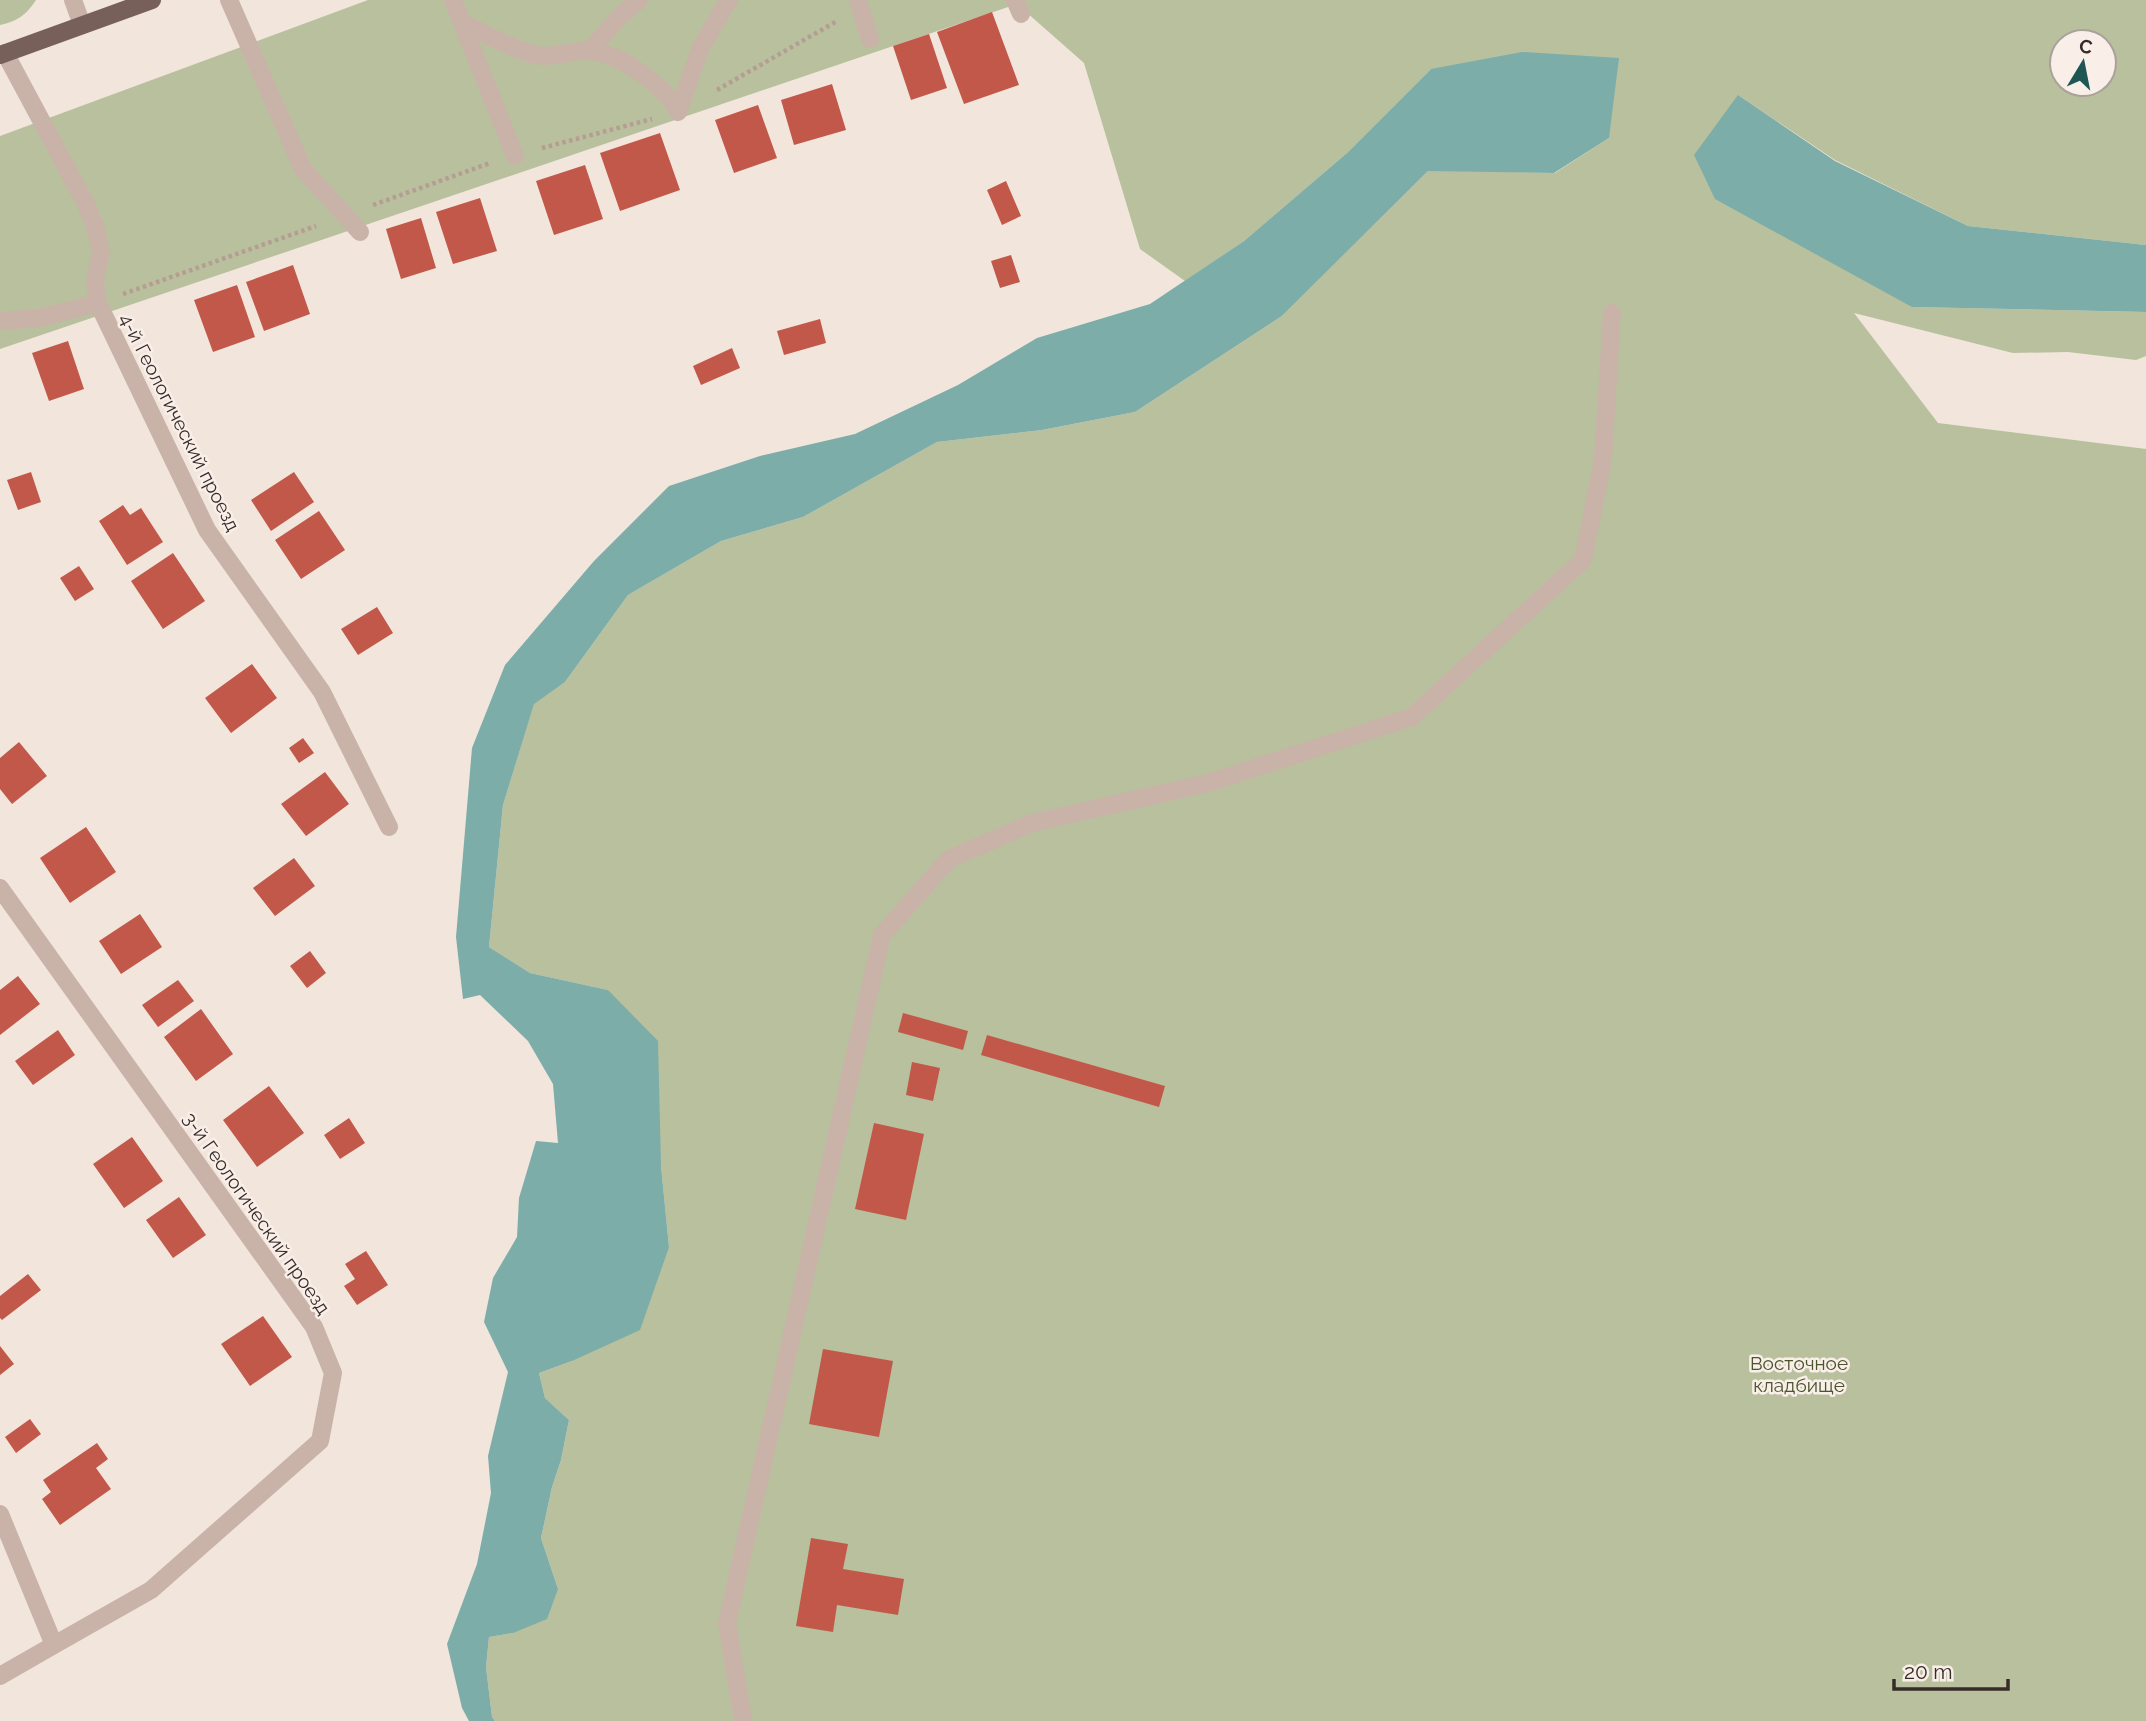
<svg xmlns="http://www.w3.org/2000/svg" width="2146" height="1721" font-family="Raleway,sans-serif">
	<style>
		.green { fill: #b8c09d; fill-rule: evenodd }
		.water { fill: #7cada9 }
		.building { fill: #c2584a }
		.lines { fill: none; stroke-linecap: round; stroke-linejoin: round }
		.path { stroke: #b59d93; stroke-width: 4.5; stroke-dasharray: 3.5 3.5; stroke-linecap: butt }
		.service { stroke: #c9b3a8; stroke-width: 18 }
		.minor { stroke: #c9b3a8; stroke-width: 18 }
		.primary { stroke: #78605a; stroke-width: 18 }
		.labels { text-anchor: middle; stroke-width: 5; stroke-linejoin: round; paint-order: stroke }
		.street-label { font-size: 19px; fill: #362b28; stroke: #f9efe8 }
		.park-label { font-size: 19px; fill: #4a542d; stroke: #f9efe8 }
	</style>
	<rect width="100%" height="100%" fill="#f1e5dc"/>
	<path class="green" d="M0 0H36C26 15 18 21 0 25Z
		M368 0H2146V245L1968 226 1835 160 1738 95 1912 307 2146 312V356L2136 360 2068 352 2013 353 1854 313 1938 423 2146 449V1721H495L492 1717 486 1667 489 1637 513 1633 558 1589 541 1538 552 1487 561 1460 569 1420 545 1398 539 1373 572 1361 669 1247 661 1166 608 990 530 973 489 947 503 805 534 703 565 682 628 595 721 541 803 517 937 442 1042 430 1135 412 1282 316 1429 170 1555 173 1609 138 1431 69 1347 153 1244 241 1185 281 1140 249 1084 63 1017 4 0 349V136ZM2062 42H2104V84H2062Z"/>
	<path class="water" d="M1522 52 1619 58 1609 138 1554 173 1428 171 1282 316 1135 412 1042 430 937 442 803 517 721 541 628 595 565 682 534 704 503 805 489 947 530 973 608 990 658 1041 661 1166 669 1247 640 1330 572 1361 539 1373 545 1398 569 1420 561 1460 552 1487 541 1538 558 1589 547 1619 513 1633 489 1637 486 1667 492 1717 495 1721H469L462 1708 447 1644 477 1564 491 1493 488 1456 508 1372 484 1322 493 1278 517 1237 519 1198 536 1141 558 1143 553 1084 528 1041 480 995 463 999 456 937 472 748 505 665 594 561 669 486 760 456 855 434 958 385 1037 338 1150 304 1244 241 1347 153 1431 69Z
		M1738 95 1835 161 1968 226 2146 245V312L1912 307 1715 199 1694 155Z"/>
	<path class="building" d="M992 12 1019 85 964 104 937 32Z
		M929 34 947 88 911 100 893 46Z
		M832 84 846 130 794 145 781 100Z
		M758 105 777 158 734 173 715 120Z
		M660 133 680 190 620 211 600 153Z
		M585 165 603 219 554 235 536 181Z
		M1006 181 1021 216 1002 225 987 190Z
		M480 198 497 251 453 264 436 212Z
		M421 218 436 268 401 279 386 229Z
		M1011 255 1020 282 1000 288 991 261Z
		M293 265 310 314 264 331 246 282Z
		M237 285 255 337 213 352 194 300Z
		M820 319 826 343 784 355 777 331Z
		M68 341 84 389 49 401 32 353Z
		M732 348 740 368 701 385 693 366Z
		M31 472 41 502 18 510 7 480Z
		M294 472 314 502 271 531 251 500Z
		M123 505 130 515 141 508 163 542 127 565 99 521Z
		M319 511 345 550 301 579 275 540Z
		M173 553 205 601 163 629 131 581Z
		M79 566 94 589 75 601 60 578Z
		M377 607 393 633 358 655 341 629Z
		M252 664 277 698 231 733 205 698Z
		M303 738 314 753 299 763 289 748Z
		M19 742 47 776 12 804 0 789V758Z
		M325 772 349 804 306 836 281 804Z
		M86 827 116 872 70 903 40 858Z
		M294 858 315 886 275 916 253 888Z
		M140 914 162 947 121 974 99 941Z
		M310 951 326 973 307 988 290 966Z
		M18 976 40 1004 0 1035V990Z
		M178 980 194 1001 158 1027 142 1005Z
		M201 1009 233 1054 196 1081 164 1037Z
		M903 1013 968 1031 963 1050 898 1032Z
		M58 1030 75 1055 33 1085 15 1061Z
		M987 1035 1165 1086 1159 1107 981 1055Z
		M912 1062 940 1068 933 1101 906 1095Z
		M269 1086 304 1133 257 1167 223 1120Z
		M349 1118 365 1143 340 1159 324 1135Z
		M874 1123 924 1134 906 1220 855 1209Z
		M132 1137 163 1181 124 1208 93 1164Z
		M179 1197 206 1235 173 1258 146 1220Z
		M366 1251 388 1285 357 1305 344 1286 355 1279 345 1264Z
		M28 1274 41 1290 2 1320 0 1318V1296Z
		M263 1316 292 1357 250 1386 221 1344Z
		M0 1346 14 1364 0 1375Z
		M823 1349 893 1361 879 1437 809 1424Z
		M30 1419 41 1434 16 1453 5 1437Z
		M97 1443 108 1459 96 1468 111 1489 60 1525 42 1499 51 1492 43 1480Z
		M811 1538 848 1544 843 1569 904 1579 898 1615 837 1605 833 1632 796 1626Z"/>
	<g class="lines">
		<path class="path" d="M717 90 837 21
			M542 148 652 119
			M373 205 490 163
			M123 294 316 226"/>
		<path class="service" d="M73 0 82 25
			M229 0 303 169 360 232
			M453 0 515 156
			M858 0 870 39
			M1015 0 1021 14
			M462 23C482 32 512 49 532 54 552 60 572 49 592 51 622 55 665 86 678 112
			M590 51 618 18 639 0
			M678 112 701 47 729 0
			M0 321 39 318 98 303"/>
		<path class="minor" d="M5 53 86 204 95 226 101 251 95 281 98 303 207 530 322 692 389 827
			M0 888 314 1327 333 1373 320 1441 151 1590 54 1645
			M0 1514 54 1645 0 1676
			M743 1721 727 1623 882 935 949 859 1032 823 1208 783 1412 717 1583 560 1603 460 1612 313"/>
		<path class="primary" d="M0 55 152 0"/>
	</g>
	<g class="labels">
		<g class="street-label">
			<text transform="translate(180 422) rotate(63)" y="7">4-й Геологический проезд</text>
			<text transform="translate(257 1213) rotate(55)" y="7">3-й Геологический проезд</text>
		</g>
		<g class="park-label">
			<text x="1799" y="1370">Восточное<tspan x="1799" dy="22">кладбище</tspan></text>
		</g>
	</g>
	<g transform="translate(2083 63) rotate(10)"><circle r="33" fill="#f9efe8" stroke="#aba19b" stroke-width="2"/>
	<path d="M0-5L12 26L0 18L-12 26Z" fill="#1f5653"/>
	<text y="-10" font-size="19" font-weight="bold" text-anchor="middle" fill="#362b28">С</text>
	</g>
	<path d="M1894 1679v10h114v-10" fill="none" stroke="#362b28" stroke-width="3.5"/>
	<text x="1904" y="1679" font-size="21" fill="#362b28" stroke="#f9efe8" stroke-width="5" paint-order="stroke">20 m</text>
</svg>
